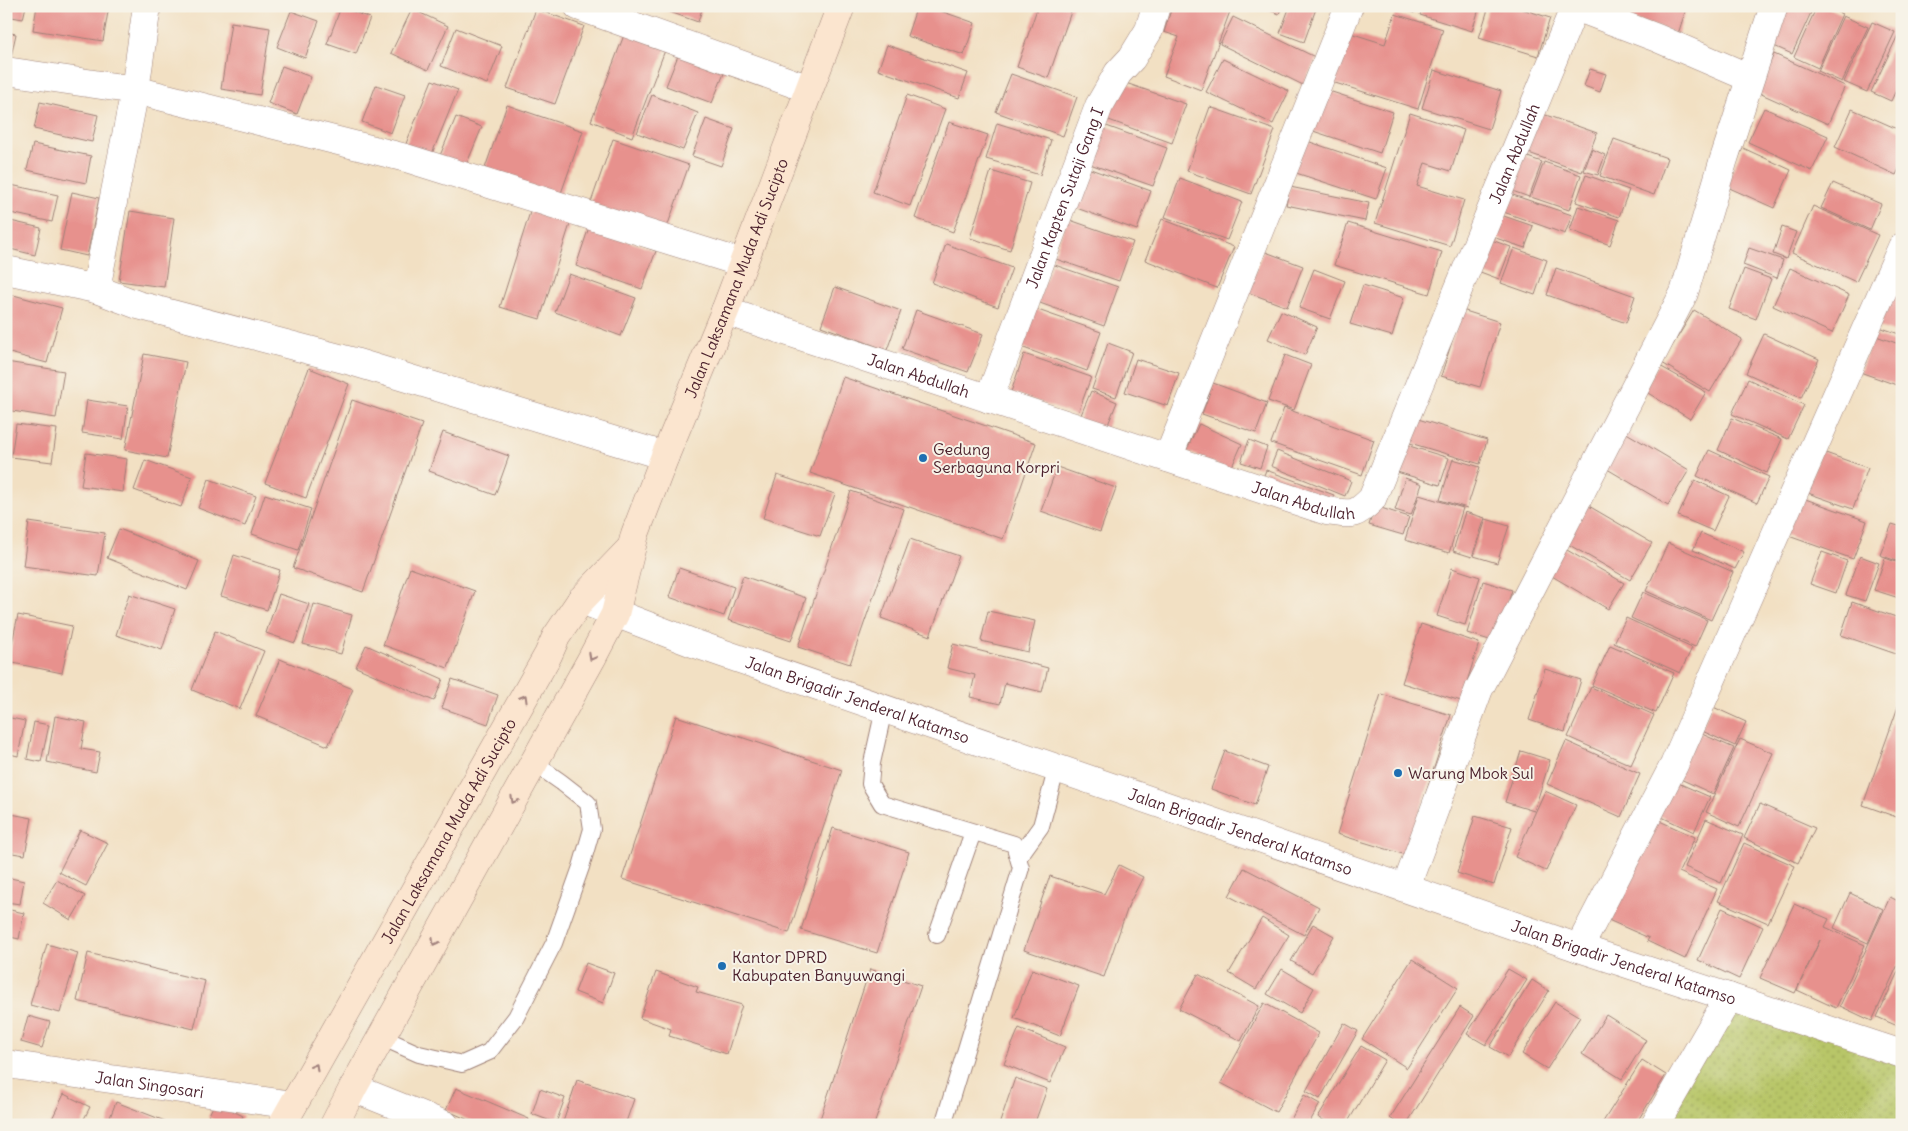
<svg xmlns="http://www.w3.org/2000/svg" width="1908" height="1131" font-family="Delius,sans-serif">
	<style>
		.grass { fill: url(#grass-dots); stroke: #81724a }
		.building { fill: #e7918d }
		.lines { fill: none; stroke-linecap: round; stroke-linejoin: round }
		.lane-casing { stroke: #9e8077; stroke-width: 18 }
		.street-casing { stroke: #9e8077; stroke-width: 29 }
		.secondary-casing { stroke: #9e8077; stroke-width: 29 }
		.lane { stroke: #fff; stroke-width: 16 }
		.street { stroke: #fff; stroke-width: 28 }
		.secondary { stroke: #fbe5cf; stroke-width: 28 }
		.oneway { stroke: #a2827d }
		.poi-dot { fill: #1f6fb2; stroke: #f7f3e8; stroke-width: 2 }
		.labels { text-anchor: middle; stroke-width: 4; stroke-linejoin: round; paint-order: stroke }
		.street-label { font-size: 16px; fill: #4a1f2b; stroke: #f7f3e8 }
		.poi-label { font-size: 16px; fill: #4a1f2b; stroke: #f7f3e8; text-anchor: start }
	</style>
	<defs>
		<pattern id="grass-dots" width="8" height="8" patternUnits="userSpaceOnUse" patternTransform="scale(1.25)"><rect width="8" height="8" fill="#b8c668"/><path d="M2 2h.1M6 6h.1" fill="none" stroke="#98a056" stroke-width="1.8" stroke-linecap="round"/></pattern>
	</defs>
	<rect width="100%" height="100%" fill="#f7f3e8"/>
	<filter id="ink" filterUnits="userSpaceOnUse"><feTurbulence type="fractalNoise" baseFrequency=".02" numOctaves="2"/><feDisplacementMap in="SourceGraphic" scale="10" xChannelSelector="R" yChannelSelector="G"/><feConvolveMatrix kernelMatrix="1 2 1 2 8 2 1 2 1" color-interpolation-filters="sRGB"/></filter>
	<filter id="wash" filterUnits="userSpaceOnUse"><feTurbulence type="fractalNoise" baseFrequency=".0096" numOctaves="4" result="noise"/><feDisplacementMap in="SourceGraphic" scale="20" xChannelSelector="R" yChannelSelector="G"/><feGaussianBlur stdDeviation="1.12" result="paint"/><feColorMatrix in="noise" values="0 0 0 0 0 0 0 0 0 0 0 0 0 0 0 0 0 1.4 0 .05"/><feComposite in="paint" operator="in"/></filter>
	<g filter="url(#wash)">
		<rect width="100%" height="100%" fill="#f2e0c3"/>
		<path class="grass" d="M1739 1000 1902 1051V1125H1654Z"/>
		<g id="blocks">
			<path class="building" d="M6 6H26L23 19 6 16Z
				M37 6H109L103 41 33 30Z
				M653 6H703L698 22Z
				M917 6H926L975 23 964 55 907 36Z
				M1038 6H1073L1048 78 1017 67Z
				M1160 6H1232L1201 90 1164 76 1179 37 1164 32 1171 10Z
				M1261 6H1282L1279 14Z
				M1290 6H1317L1304 42 1280 33Z
				M1395 6H1416L1414 13Z
				M1423 6H1480L1472 31 1420 15Z
				M1489 6H1513L1550 18 1538 56 1479 38Z
				M1591 6H1687L1678 34Z
				M1781 6H1814L1792 54 1765 42Z
				M1817 6H1825L1842 14 1818 68 1794 57Z
				M341 7 370 18 356 54 327 44Z
				M412 9 448 26 428 70 391 53Z
				M536 9 584 26 555 104 507 88Z
				M291 11 319 21 305 58 277 47Z
				M1395 14 1443 29 1418 109 1332 82 1347 32 1385 44Z
				M1843 16 1868 27 1842 82 1818 71Z
				M1233 17 1317 58 1303 85 1220 44Z
				M231 22 270 28 260 95 221 89Z
				M1872 22 1895 32 1867 92 1844 82Z
				M456 28 502 46 487 84 441 66Z
				M626 30 667 45 632 137 591 121Z
				M6 32 16 34 10 61 6 60Z
				M1898 35 1902 36V77L1891 101 1871 92Z
				M887 45 968 73 959 98 878 70Z
				M681 48 727 66 712 103 666 86Z
				M1774 54 1845 86 1828 124 1757 92Z
				M1223 59 1289 91 1273 124 1206 92Z
				M282 66 311 77 297 114 268 103Z
				M1590 69 1606 74 1600 92 1584 86Z
				M1434 70 1501 91 1489 129 1422 108Z
				M1011 74 1077 97 1063 136 996 112Z
				M432 80 458 90 431 156 405 146Z
				M1120 81 1186 104 1172 143 1106 119Z
				M376 85 405 95 391 133 362 122Z
				M1902 85V100L1896 97Z
				M1326 90 1393 112 1380 153 1313 131Z
				M652 95 698 113 683 150 637 133Z
				M907 95 945 109 910 206 873 192Z
				M40 102 98 115 92 142 34 129Z
				M507 105 583 131 560 196 484 171Z
				M1210 107 1275 130 1251 194 1187 171Z
				M1764 108 1828 136 1812 171 1748 142Z
				M1852 109 1902 131V163L1896 175 1835 147Z
				M1410 113 1464 130 1451 171 1425 163 1417 186 1464 200 1450 246 1375 223Z
				M1540 113 1597 133 1582 172 1526 152Z
				M456 117 482 127 465 168 439 158Z
				M706 119 734 129 721 166 692 156Z
				M949 122 988 135 953 232 915 218Z
				M997 123 1051 140 1040 175 986 159Z
				M1101 124 1167 148 1153 186 1087 163Z
				M613 139 689 165 666 230 590 205Z
				M1614 139 1667 158 1654 195 1600 176Z
				M1304 140 1387 168 1376 199 1293 172Z
				M33 144 91 156 86 183 27 170Z
				M1743 148 1791 170 1774 208 1725 186Z
				M1592 149 1605 155 1598 175 1584 171Z
				M1519 154 1542 162 1529 197 1507 189Z
				M1544 162 1581 175 1569 210 1531 197Z
				M1085 167 1151 191 1137 230 1071 206Z
				M991 171 1030 183 1010 250 970 238Z
				M1586 175 1629 190 1619 217 1576 202Z
				M1180 178 1242 202 1227 240 1165 217Z
				M1833 183 1881 204 1870 230 1821 208Z
				M6 184 58 195 52 222 6 212Z
				M1290 187 1369 203 1365 221 1286 205Z
				M72 192 99 198 87 256 60 250Z
				M1504 192 1572 215 1565 234 1498 210Z
				M1578 206 1619 220 1610 245 1570 230Z
				M1813 206 1878 235 1856 282 1792 253Z
				M531 209 571 221 540 319 500 307Z
				M130 211 174 218 164 287 119 281Z
				M1495 213 1533 226 1525 248 1487 235Z
				M1067 219 1133 242 1119 281 1053 258Z
				M1162 219 1234 247 1217 288 1145 260Z
				M6 220 41 228 35 255 6 248Z
				M1348 223 1442 252 1429 294 1334 265Z
				M589 227 656 251 642 289 576 266Z
				M1782 227 1796 232 1786 259 1773 254Z
				M1486 238 1511 247 1499 279 1475 270Z
				M946 244 1012 268 998 307 932 283Z
				M1514 248 1547 260 1535 295 1501 283Z
				M1749 248 1783 260 1777 278 1743 265Z
				M1263 251 1303 266 1287 307 1247 292Z
				M1052 264 1118 287 1104 326 1037 302Z
				M1556 268 1635 296 1626 323 1547 295Z
				M1790 268 1849 295 1832 333 1773 306Z
				M1314 269 1345 281 1330 319 1299 308Z
				M1744 269 1771 279 1756 319 1729 309Z
				M569 274 636 298 621 336 555 312Z
				M1895 284 1902 286V335L1879 327Z
				M1363 285 1404 298 1392 336 1350 324Z
				M835 287 901 311 887 350 821 326Z
				M6 293 62 308 47 363 6 352Z
				M1035 309 1101 332 1087 371 1021 347Z
				M916 310 983 334 968 372 902 349Z
				M1462 310 1500 322 1480 387 1441 376Z
				M1694 310 1742 339 1710 392 1662 363Z
				M1281 311 1317 327 1305 355 1268 339Z
				M1764 334 1819 359 1801 398 1746 373Z
				M1873 335 1902 345V387L1860 372Z
				M1108 343 1132 352 1116 397 1092 389Z
				M144 354 186 362 167 458 125 450Z
				M1024 354 1091 377 1077 416 1011 392Z
				M1285 355 1311 365 1294 410 1268 401Z
				M1136 359 1179 373 1168 406 1125 392Z
				M6 362 64 371 56 418 6 410Z
				M1658 365 1706 392 1690 419 1643 390Z
				M309 368 349 384 306 498 265 483Z
				M843 377 1036 443 1003 539 810 473Z
				M1748 379 1804 405 1788 439 1732 414Z
				M1213 383 1267 403 1256 433 1202 414Z
				M1091 391 1117 402 1105 432 1078 422Z
				M87 400 128 406 123 439 82 433Z
				M352 400 422 424 363 592 293 568Z
				M1284 408 1374 440 1362 475 1271 443Z
				M1732 418 1782 439 1767 473 1718 450Z
				M1418 419 1487 440 1480 464 1410 443Z
				M16 424 57 429 52 462 11 457Z
				M1199 424 1242 444 1230 471 1186 451Z
				M1618 428 1689 470 1668 505 1597 463Z
				M443 432 509 456 495 495 429 471Z
				M1249 440 1267 447 1260 468 1241 462Z
				M1406 445 1449 458 1440 485 1397 472Z
				M1709 450 1769 477 1757 503 1697 476Z
				M1277 451 1351 481 1345 496 1271 466Z
				M1820 451 1868 468 1853 509 1805 492Z
				M86 453 127 459 123 492 81 486Z
				M1453 459 1480 467 1467 508 1440 500Z
				M145 460 192 477 181 507 134 490Z
				M1057 467 1116 488 1100 532 1041 511Z
				M1266 470 1334 495 1329 507 1261 483Z
				M777 475 835 494 820 536 763 518Z
				M1405 478 1422 484 1411 515 1395 510Z
				M209 479 256 496 245 526 198 508Z
				M1695 480 1729 496 1713 531 1678 516Z
				M851 491 904 509 850 664 798 647Z
				M265 494 311 509 298 550 252 534Z
				M1419 495 1463 508 1449 553 1405 540Z
				M1797 496 1867 521 1853 559 1783 534Z
				M1582 502 1652 543 1630 580 1559 539Z
				M1375 506 1409 517 1403 535 1369 525Z
				M1465 512 1485 518 1472 557 1453 551Z
				M1486 519 1509 526 1497 563 1474 556Z
				M29 522 105 533 98 576 23 566Z
				M1892 524 1902 527V563L1880 555Z
				M119 529 199 561 187 590 107 558Z
				M1701 533 1744 552 1735 569 1693 550Z
				M910 539 959 556 930 636 881 618Z
				M1668 543 1733 572 1711 620 1646 591Z
				M1560 546 1624 583 1608 609 1545 572Z
				M1822 552 1847 561 1836 593 1810 584Z
				M234 555 280 570 267 610 221 596Z
				M1860 556 1879 563 1865 601 1846 595Z
				M1885 558 1902 564V599L1874 590Z
				M410 568 475 591 448 668 383 645Z
				M679 568 734 587 724 616 669 597Z
				M1452 568 1480 577 1465 625 1437 616Z
				M743 576 806 598 791 641 728 620Z
				M1483 581 1512 590 1496 642 1467 633Z
				M1643 592 1707 620 1695 647 1631 618Z
				M129 594 175 609 162 650 116 635Z
				M279 594 309 604 295 643 266 633Z
				M1852 602 1902 619V656L1841 635Z
				M314 604 352 615 341 654 303 644Z
				M988 611 1035 621 1028 652 981 641Z
				M18 615 72 626 62 673 8 662Z
				M1626 618 1692 648 1680 673 1614 643Z
				M1421 624 1479 643 1461 701 1402 683Z
				M215 631 264 651 240 709 192 690Z
				M953 644 1048 668 1042 692 1005 683 1000 704 970 697 975 675 947 668Z
				M366 645 443 679 434 701 356 667Z
				M1610 645 1674 673 1656 713 1592 685Z
				M280 659 353 689 328 746 256 716Z
				M1545 669 1581 680 1565 732 1529 720Z
				M452 679 498 695 488 724 442 708Z
				M1591 687 1654 715 1631 765 1568 737Z
				M1381 694 1451 715 1406 855 1337 834Z
				M1899 704 1902 706V819L1863 805Z
				M1711 706 1746 722 1735 746 1700 730Z
				M55 716 86 722 81 749 100 752 96 772 47 762Z
				M676 716 842 770 789 933 622 879Z
				M6 717 25 721 18 756 6 753Z
				M34 722 49 725 41 762 27 759Z
				M1695 731 1734 748 1713 794 1674 776Z
				M1740 739 1773 753 1739 827 1706 812Z
				M1566 741 1640 774 1621 817 1547 784Z
				M1225 751 1268 767 1255 805 1211 789Z
				M1521 751 1550 760 1534 811 1505 802Z
				M1669 779 1710 797 1694 832 1653 813Z
				M1545 791 1576 805 1546 871 1515 857Z
				M1760 804 1815 828 1798 863 1744 838Z
				M6 813 32 818 25 855 6 852Z
				M1475 816 1512 827 1494 885 1457 873Z
				M1653 818 1695 837 1679 872 1717 889 1685 959 1647 941 1649 938 1606 919Z
				M1706 819 1743 835 1721 883 1685 867Z
				M833 828 909 852 877 953 801 930Z
				M80 830 108 843 86 886 59 872Z
				M1744 843 1795 866 1768 923 1718 901Z
				M1119 865 1143 877 1129 904 1104 977 1024 950 1050 876 1104 894Z
				M1244 868 1319 907 1304 935 1229 896Z
				M6 877 24 881 20 904 6 902Z
				M57 880 85 896 71 920 43 903Z
				M1850 893 1883 909 1868 943 1834 928Z
				M1890 897 1902 903V956L1872 1021 1840 1006Z
				M1794 904 1829 919 1825 927 1865 945 1836 1008 1797 990 1820 940 1795 993 1760 978Z
				M1722 908 1763 927 1739 979 1698 960Z
				M6 909 24 913 19 939 6 936Z
				M1262 918 1289 935 1256 989 1229 973Z
				M1313 924 1334 936 1312 973 1291 961Z
				M47 944 78 953 60 1013 30 1005Z
				M88 953 205 981 194 1029 77 1001Z
				M1412 959 1458 988 1407 1068 1362 1039Z
				M586 963 614 973 603 1003 575 992Z
				M1902 963V1028L1877 1017Z
				M870 969 921 986 874 1125H818Z
				M1032 969 1079 986 1060 1036 1014 1018Z
				M1282 969 1314 988 1300 1013 1267 994Z
				M1508 969 1527 980 1486 1045 1467 1034Z
				M656 972 698 987 696 992 742 1005 727 1054 669 1036 671 1029 640 1018Z
				M1198 974 1259 1006 1241 1041 1179 1009Z
				M1532 980 1549 991 1508 1057 1490 1047Z
				M1555 1002 1580 1017 1547 1069 1522 1054Z
				M1264 1003 1319 1033 1276 1112 1221 1083Z
				M1460 1007 1474 1016 1406 1125H1400L1390 1118Z
				M1606 1015 1646 1040 1622 1079 1582 1054Z
				M28 1016 50 1022 42 1048 21 1042Z
				M1344 1023 1358 1031 1320 1099 1306 1091Z
				M1019 1028 1065 1047 1050 1083 1004 1064Z
				M1361 1046 1385 1060 1346 1125H1332L1318 1117Z
				M1642 1060 1666 1075 1635 1125H1601Z
				M1015 1078 1047 1089 1034 1125H999Z
				M577 1080 634 1099 625 1125H562Z
				M456 1088 529 1119 527 1125H480L446 1110Z
				M540 1089 565 1098 556 1123 532 1114Z
				M64 1094 90 1107 81 1125H49Z
				M1304 1095 1320 1104 1308 1125H1288Z
				M116 1102 165 1121 164 1125H107Z
				M215 1102 243 1116 238 1125H223L208 1117Z"/>
		</g>
	</g>
	<g filter="url(#ink)">
		<use href="#blocks" fill-opacity="0" stroke="#9e8077" stroke-width="1"/>
		<g class="lines">
			<g class="lane-casing">
				<path id="lane" d="M884 709 872 763 870 784 882 804 1014 844 1021 868 943 1125
					M1018 858 1041 826 1057 767
					M937 935 973 832
					M381 1037 419 1054 462 1064 489 1052 516 1017 554 943 581 867 592 829 588 803 561 782 534 763"/>
			</g>
			<g class="street-casing">
				<g id="street">
					<path d="M578 6 809 89"/>
					<path d="M1573 6 1657 38 1750 78"/>
					<path d="M6 71 135 90 406 158 742 263"/>
					<path d="M6 270 96 289 138 305 351 361 665 456"/>
					<path d="M96 289 135 90 147 6"/>
					<path id="s1" d="M725 311 1327 511C1352 514 1354 517 1372 499L1575 6"/>
					<path id="s2" d="M989 399 1099 106 1118 73 1132 58 1149 30 1156 6"/>
					<path d="M1168 458 1349 6"/>
					<path id="s3" d="M581 600 693 643 1579 948 1902 1054"/>
					<path d="M1406 887 1479 689 1684 293 1723 162 1774 6"/>
					<path d="M1579 948 1674 765 1902 247"/>
					<path id="s4" d="M6 1064 293 1105"/>
					<path d="M353 1088 445 1125"/>
					<path d="M1655 1125 1729 997"/>
				</g>
			</g>
			<g class="secondary-casing">
				<g id="secondary">
					<path id="s5" d="M282 1125 548 655 556 637 581 600 630 549"/>
					<path id="s6" d="M334 1125 353 1088 592 658 615 614 635 534 665 456 725 311 841 6"/>
				</g>
			</g>
			<use href="#lane" class="lane"/>
			<use href="#street" class="street"/>
			<use href="#secondary" class="secondary"/>
		</g>
		<defs><path id="oneway-chevron" d="M-2-3.5L2.5 0L-2 3.5" fill="none" stroke-width="1.6" stroke-linecap="round" stroke-linejoin="round" transform="scale(1.25)"/></defs>
		<g class="oneway">
			<use href="#oneway-chevron" transform="translate(592 657) rotate(118)"/>
			<use href="#oneway-chevron" transform="translate(524 698) rotate(-60)"/>
			<use href="#oneway-chevron" transform="translate(514 800) rotate(119)"/>
			<use href="#oneway-chevron" transform="translate(435 942) rotate(119)"/>
			<use href="#oneway-chevron" transform="translate(315 1067) rotate(-60)"/>
		</g>
	</g>
	<g class="poi-dot">
		<circle cx="923" cy="458" r="5"/>
		<circle cx="1398" cy="773" r="5"/>
		<circle cx="722" cy="966" r="5"/>
	</g>
	<g class="labels">
		<g class="street-label">
			<text dy="6" stroke="none"><textPath href="#s1" startOffset="1058">Jalan Abdullah</textPath></text>
			<text dy="6" stroke="none"><textPath href="#s2" startOffset="215">Jalan Kapten Sutaji Gang I</textPath></text>
			<text dy="6" stroke="none"><textPath href="#s6" startOffset="941">Jalan Laksamana Muda Adi Sucipto</textPath></text>
			<text dy="6" stroke="none"><textPath href="#s1" startOffset="204">Jalan Abdullah</textPath></text>
			<text dy="6" stroke="none"><textPath href="#s1" startOffset="609">Jalan Abdullah</textPath></text>
			<text dy="6" stroke="none"><textPath href="#s3" startOffset="294">Jalan Brigadir Jenderal Katamso</textPath></text>
			<text dy="6" stroke="none"><textPath href="#s3" startOffset="699">Jalan Brigadir Jenderal Katamso</textPath></text>
			<text dy="6" stroke="none"><textPath href="#s5" startOffset="338">Jalan Laksamana Muda Adi Sucipto</textPath></text>
			<text dy="6" stroke="none"><textPath href="#s3" startOffset="1104">Jalan Brigadir Jenderal Katamso</textPath></text>
			<text dy="6" stroke="none"><textPath href="#s4" startOffset="145">Jalan Singosari</textPath></text>
		</g>
		<g class="poi-label">
			<text x="933" y="455">Gedung<tspan x="933" dy="18">Serbaguna Korpri</tspan></text>
			<text x="1408" y="779">Warung Mbok Sul</text>
			<text x="732" y="963">Kantor DPRD<tspan x="732" dy="18">Kabupaten Banyuwangi</tspan></text>
		</g>
	</g>
	<rect width="1908" height="1131" fill="none" stroke="#f7f3e8" stroke-width="25"/>
</svg>
